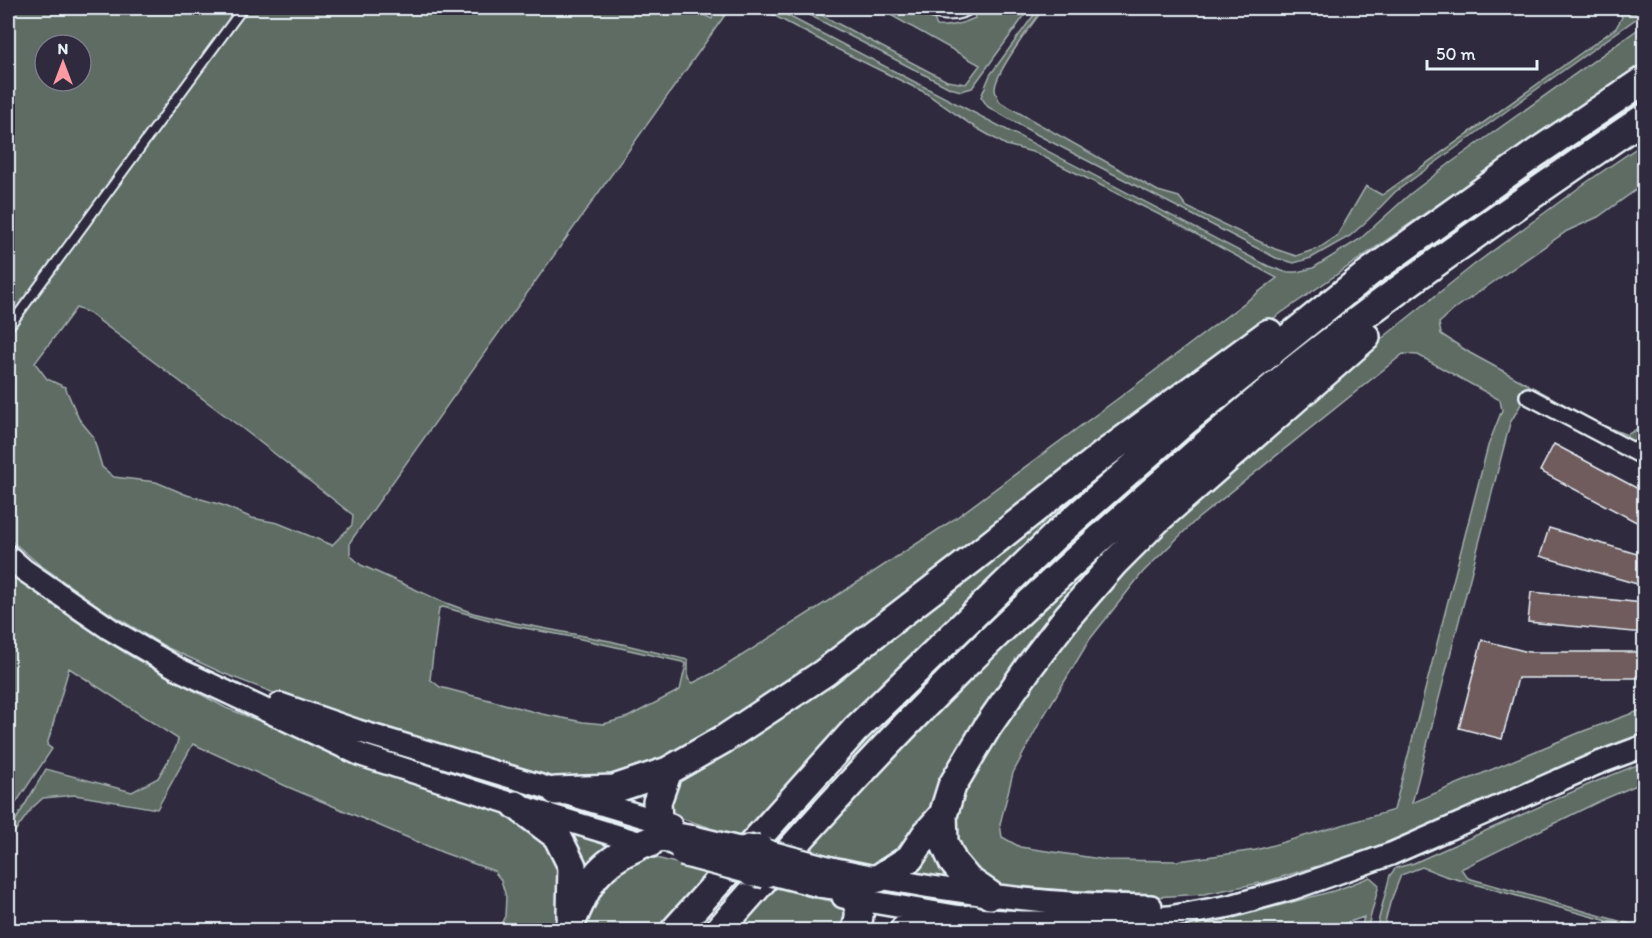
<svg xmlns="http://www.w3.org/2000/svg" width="1652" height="938" font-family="Itim,sans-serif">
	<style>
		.green { fill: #5e6c63; stroke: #a3aeae; stroke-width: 1.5; fill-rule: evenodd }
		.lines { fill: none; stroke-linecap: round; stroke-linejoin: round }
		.stream { stroke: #8d9eae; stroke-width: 4.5 }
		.building { fill: #705c5d; stroke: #e8f1f8; stroke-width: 1.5 }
		.lane-casing { stroke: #e8f1f8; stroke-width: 12 }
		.street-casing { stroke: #e8f1f8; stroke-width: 20 }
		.secondary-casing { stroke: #e8f1f8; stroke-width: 26 }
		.highway-casing { stroke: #e8f1f8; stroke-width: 32 }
		.lane { stroke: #2f2a3d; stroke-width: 8 }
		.street { stroke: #2f2a3d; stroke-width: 15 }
		.secondary { stroke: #2f2a3d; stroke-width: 21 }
		.highway { stroke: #2f2a3d; stroke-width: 27 }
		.secondary-bridge-casing { stroke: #e8f1f8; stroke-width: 26; stroke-linecap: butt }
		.highway-bridge-casing { stroke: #e8f1f8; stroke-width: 32; stroke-linecap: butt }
		.secondary-bridge { stroke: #2f2a3d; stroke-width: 21 }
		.highway-bridge { stroke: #2f2a3d; stroke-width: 27 }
	</style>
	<rect width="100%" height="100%" fill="#2f2a3d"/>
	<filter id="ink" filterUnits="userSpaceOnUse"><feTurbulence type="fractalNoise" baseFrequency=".0167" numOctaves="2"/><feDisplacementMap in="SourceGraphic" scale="12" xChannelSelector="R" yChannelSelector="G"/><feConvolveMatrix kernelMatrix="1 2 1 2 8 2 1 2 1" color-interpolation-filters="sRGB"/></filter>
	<g filter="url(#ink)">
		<path class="green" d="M8 8H237L8 320ZM45 45H81V81H45Z
			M247 8H689L712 19 715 8H730L350 542V555L361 565 441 601 473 613 516 623 610 641 688 660V679L693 683 719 670 866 577 953 520 1120 397 1277 278 1168 219 1036 153 1006 145 973 126 924 92 839 50 760 8H773L1268 266 1285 272H1297L1313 268 1360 239 1410 194 1449 164 1644 25V64L1600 92 1261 327 866 627 702 742 617 779 557 780 502 766 297 702 225 674 166 647 103 609 39 564 8 538V337ZM76 308 89 313 243 429 353 515 352 525 332 545 278 523 252 518 222 505 187 495 156 482 114 477 102 467 93 436 79 419 65 387 47 379 35 363ZM443 607 503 624 572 637 682 662 686 664 680 690 628 717 604 724 583 722 542 714 440 687 430 679 439 608Z
			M796 8H808L947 81 966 84 980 65 878 8H913L934 19 937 26C951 27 962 24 975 18L973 11 977 8H1030L972 88 961 91 950 88Z
			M1039 8H1044C1033 23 995 72 995 89 995 93 998 98 1000 102L1158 191 1179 197 1187 207 1275 249 1296 256 1319 248 1337 236 1366 186 1382 195 1616 28 1622 17 1616 8 1642 9 1644 8V13L1523 99 1395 192 1368 220 1350 236 1311 258 1294 263 1276 258 1032 132 988 107 981 97 990 75Z
			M1644 94V106L1476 221 812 807 704 930H691L886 715 1058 549 1252 379 1470 213Z
			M1644 143V184L1598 217 1567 231 1456 308 1439 323 1441 334 1470 353 1602 425 1627 435 1640 427 1644 420V452L1528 392 1510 423 1412 803 1581 732 1644 709V733L1512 788 1402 837 1334 861 1265 882 1204 894 1154 897H1090L1004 887 986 880 958 854 952 817 970 772 1059 644 1116 577 1179 512 1306 399 1475 264 1584 184ZM1403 354 1418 355 1500 400 1502 410 1488 446 1394 810 1256 850 1178 861 1107 860 1020 847 1002 837 1000 824 1013 773 1040 722 1090 639 1143 572 1196 520Z
			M1120 454 1123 458 994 574 882 682 758 815 658 930H577L591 901 615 870 631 857 649 856 687 866 708 827 671 815 666 809 675 780Z
			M1114 543 1118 547 927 819 883 868 848 864 849 859 829 855 806 896 845 904 849 913 847 930H735L830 824 950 700Z
			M8 570 71 618 132 657 226 708 371 765 526 819 547 841 563 868 566 893 557 930H498L505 916 506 897 501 880 494 871 444 853 288 787 193 744 157 809 75 795 43 798 32 808 8 841V833L46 769 132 792 158 778 176 747 178 739 69 668 47 745 52 749 8 815Z
			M1644 762V782L1602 800 1461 869 1468 878 1644 928V930H1640L1445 876 1422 867 1401 875 1390 903 1383 930H1376L1390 875 1396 868 1414 863 1590 784Z
			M562 829 612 845 583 877Z
			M934 840 955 881 906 873Z
			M1370 877 1379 885 1367 930H1361L1364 917 1326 930H1092L1143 928 1222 921 1337 890Z"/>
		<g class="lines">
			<path class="stream" d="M1622 8 1629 13"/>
		</g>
		<path class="building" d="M1554 444 1644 492V526L1540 471Z
			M1549 528 1644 556V586L1540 556Z
			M1531 592 1644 603V633L1528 622Z
			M1482 640 1528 652H1644V678H1518L1502 739 1459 728Z"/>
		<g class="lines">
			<g class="lane-casing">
				<path id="lane" d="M918 8C934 16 957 20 972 8
					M8 328 243 8"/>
			</g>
			<g class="street-casing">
				<path id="street" d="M1528 396 1644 457"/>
			</g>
			<g class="secondary-casing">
				<path id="secondary" d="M8 556 24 570 110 629 180 670 361 755 516 805 651 846
					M280 704 358 731 671 825
					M831 868C936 891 1044 905 1151 906
					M843 897 973 919 1021 922 1113 921 1169 917 1230 906 1291 889 1391 854 1596 764 1644 746"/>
			</g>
			<g class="highway-casing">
				<path id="highway" d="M668 771 657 802 658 821 665 836 680 844
					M556 791 614 789 668 771 724 739 824 673 971 560 1103 455 1269 333
					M516 805 557 836 572 866 571 915
					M830 878C841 886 858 896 859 911 860 917 857 925 856 930
					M819 883 842 886 879 878 910 858 926 834 943 815
					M990 895 968 880 953 862 944 842 943 815 952 786 988 726 1029 667 1068 616 1114 563 1157 520 1366 337
					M568 930C586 890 592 866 636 847 644 843 657 837 666 837 675 836 685 839 694 840
					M675 930 855 730 1057 534 1183 423 1370 272 1536 153 1644 80
					M719 930C796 842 875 754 959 671 1022 608 1088 548 1155 489 1203 447 1251 404 1301 364 1412 277 1528 197 1644 118
					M904 930 939 922 973 919"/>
			</g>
			<use href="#lane" class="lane"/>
			<use href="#street" class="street"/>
			<use href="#secondary" class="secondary"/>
			<use href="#highway" class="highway"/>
			<g class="secondary-bridge-casing">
				<path id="secondary-bridge" d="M748 846 831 868
					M682 855 765 877"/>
			</g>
			<g class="highway-bridge-casing">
				<path id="highway-bridge" d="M694 840 739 851 761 849
					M752 873 768 870 819 883"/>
			</g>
			<use href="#secondary-bridge" class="secondary-bridge"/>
			<use href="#highway-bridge" class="highway-bridge"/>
		</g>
	</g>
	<rect width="1652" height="938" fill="none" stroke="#2f2a3d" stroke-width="30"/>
	<rect x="15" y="15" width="1622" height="908" fill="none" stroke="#e8f1f8" stroke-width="2" filter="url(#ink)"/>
	<g transform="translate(63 63)"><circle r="28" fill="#2f2a3d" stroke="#797a88" stroke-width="1.5"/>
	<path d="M0-4.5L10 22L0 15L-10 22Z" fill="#ff9aa2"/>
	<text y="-9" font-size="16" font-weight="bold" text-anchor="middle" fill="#e8f1f8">N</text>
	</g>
	<path d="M1427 60v9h110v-9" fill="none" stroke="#e8f1f8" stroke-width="3"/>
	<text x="1436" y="60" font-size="18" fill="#e8f1f8" stroke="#2f2a3d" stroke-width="4.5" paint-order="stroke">50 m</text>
</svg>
